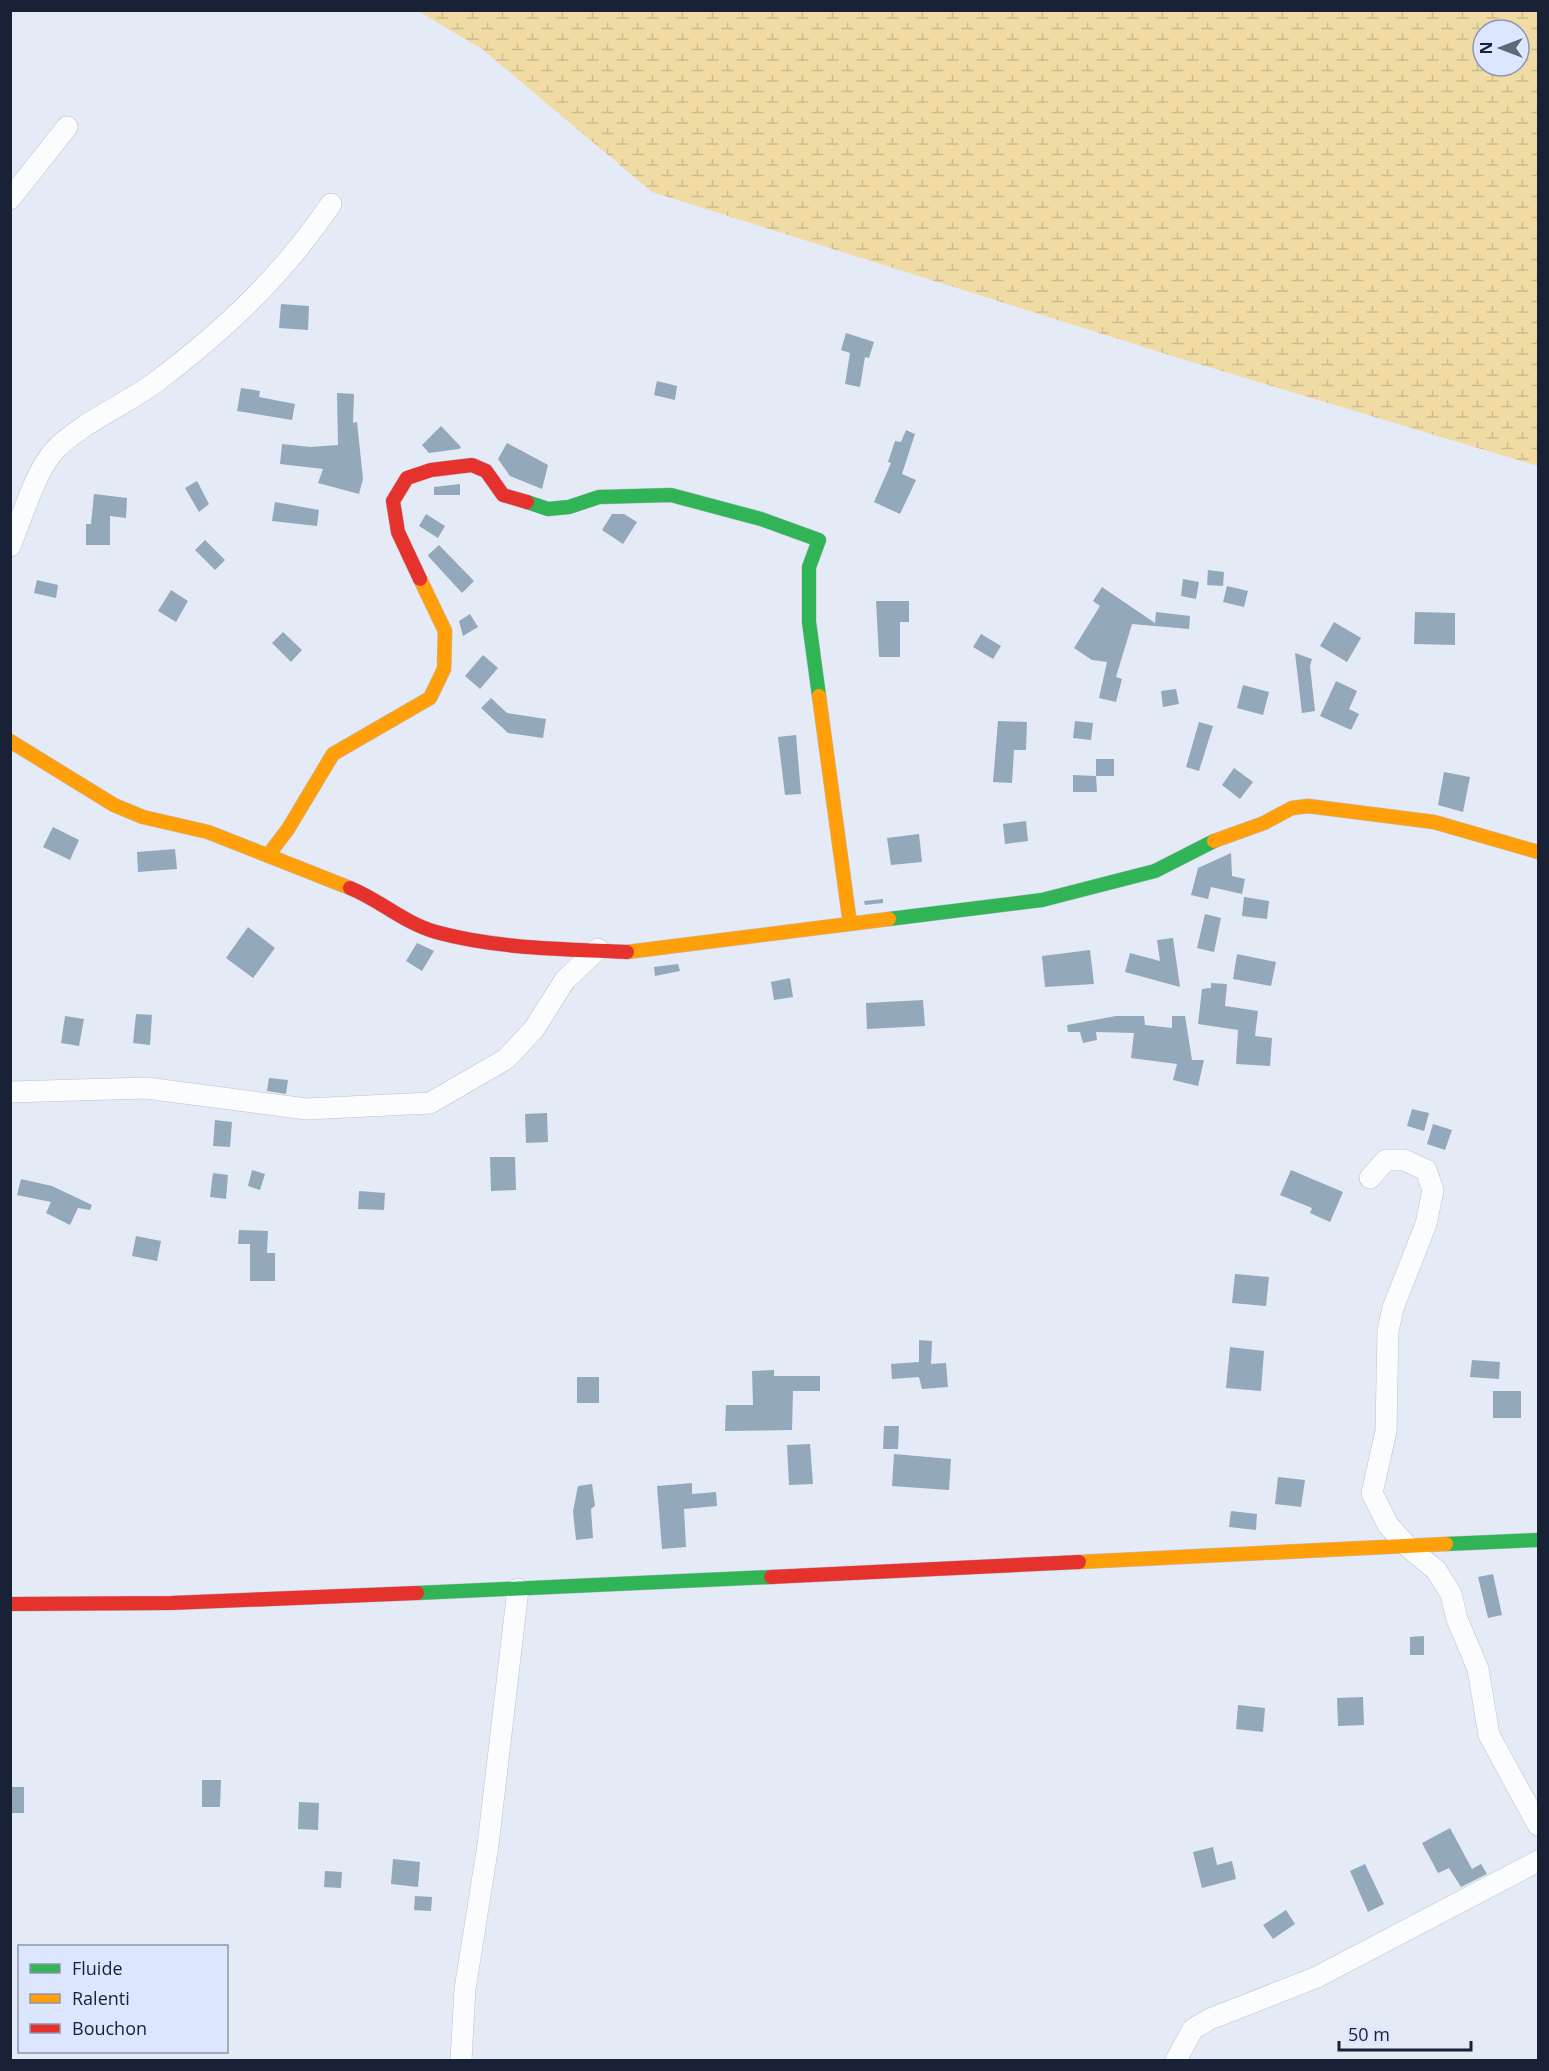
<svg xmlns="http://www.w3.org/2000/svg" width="1549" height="2071" font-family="'Open Sans',sans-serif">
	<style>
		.wetland { fill: url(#wetland-marsh); fill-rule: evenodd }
		.building { fill: #93a8bb }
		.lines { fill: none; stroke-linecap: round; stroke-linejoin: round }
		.street-casing { stroke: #bbc2d2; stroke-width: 22 }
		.fast-casing { stroke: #bbc2d2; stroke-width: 15 }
		.slow-casing { stroke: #bbc2d2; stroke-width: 15 }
		.jam-casing { stroke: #bbc2d2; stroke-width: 15 }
		.street { stroke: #fbfcfe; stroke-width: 21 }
		.fast { stroke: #30b455; stroke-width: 14 }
		.slow { stroke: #ff9f0a; stroke-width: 14 }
		.jam { stroke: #e5322d; stroke-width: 14 }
	</style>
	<defs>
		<pattern id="wetland-marsh" width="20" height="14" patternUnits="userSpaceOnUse" patternTransform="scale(1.5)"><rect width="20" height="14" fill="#f0dba5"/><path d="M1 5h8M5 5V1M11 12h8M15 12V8" fill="none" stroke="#cdbc8f"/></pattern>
	</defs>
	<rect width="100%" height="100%" fill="#e4eaf6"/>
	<path class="wetland" d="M418 11H1538V466L1182 359 652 192 482 49ZM1483 30H1519V66H1483Z"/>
	<path class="building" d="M281 304 309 306 308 330 279 328Z
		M846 333 874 342 869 358 865 357 860 387 845 384 850 353 841 350Z
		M657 381 677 386 675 400 654 395Z
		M241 388 260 391 259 397 295 404 292 420 237 411Z
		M337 393 354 394 353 423 357 422 363 479 359 494 318 483 323 469 280 464 282 444 310 447 338 445Z
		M441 426 461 447 459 449 429 453 422 445Z
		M906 430 915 434 902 474 916 480 900 514 874 502 891 463 888 462 895 441 901 442Z
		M507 443 548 465 542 489 510 476 498 459Z
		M197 481 209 504 199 512 185 488Z
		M460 484V495H434V487Z
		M94 494 127 498 126 518 110 516V545H86V524H91Z
		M275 502 319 510 317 526 272 521Z
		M426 514 445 526 438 538 419 526Z
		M612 514H624L637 522 623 544 602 530Z
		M205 540 225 560 215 570 195 550Z
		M439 545 474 581 462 593 429 557 428 555Z
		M1208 570 1224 572 1223 586 1207 585Z
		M1183 579 1199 582 1196 599 1181 596Z
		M37 580 58 585 56 598 34 593Z
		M1227 586 1248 591 1244 607 1223 602Z
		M1102 587 1155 623 1156 612 1190 616 1189 629 1132 624 1116 677 1122 679 1116 702 1099 698 1107 662 1092 660 1074 648 1100 606 1093 601Z
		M171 590 188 601 176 622 158 611Z
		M876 601H909V622H900V657H879Z
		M1415 612 1455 613V645L1414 644Z
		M470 614 478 627 463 636 459 621Z
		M1334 622 1361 638 1347 662 1320 646Z
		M283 632 302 650 291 662 272 643Z
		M981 634 1001 646 993 659 973 647Z
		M1295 653 1312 659 1310 666 1315 711 1302 713Z
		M483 655 498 668 480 689 465 676Z
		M1336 681 1357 691 1349 709 1359 714 1351 730 1320 716Z
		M1243 685 1269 692 1263 715 1237 708Z
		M1176 689 1179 704 1163 707 1161 691Z
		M491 698 507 713 546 719 543 738 508 733 481 708Z
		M998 721 1027 722 1026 750H1014L1012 783 993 782Z
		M1075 721 1093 723 1091 740 1073 738Z
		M1199 722 1213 726 1199 771 1186 767Z
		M796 735 801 794 785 795 778 737Z
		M1096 759H1114V776H1096Z
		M1234 768 1253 782 1240 799 1222 785Z
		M1444 772 1470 777 1463 812 1438 805Z
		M1073 775 1096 776 1097 792H1073Z
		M1026 821 1028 841 1005 844 1003 824Z
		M53 827 79 840 70 860 43 847Z
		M919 834 922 862 891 865 887 838Z
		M175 849 177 869 138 872 137 852Z
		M1231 853 1232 876 1245 879 1242 894 1211 887 1208 899 1191 895 1198 868Z
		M1244 897 1269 901 1267 919 1242 916Z
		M883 899V903L865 905 864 901Z
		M1205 914 1221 918 1214 952 1197 948Z
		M248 927 275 948 253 978 226 958Z
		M1173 938 1180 987 1125 972 1130 953 1160 961 1157 940Z
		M417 943 434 951 422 971 406 961Z
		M1090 950 1094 984 1045 987 1042 956Z
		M1237 954 1276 962 1271 986 1233 979Z
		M678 964 680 971 655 976 654 967Z
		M790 978 793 997 774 1000 771 982Z
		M1211 983 1227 984 1225 1006 1258 1011 1255 1036 1272 1038 1270 1066 1236 1064 1238 1030 1198 1024 1202 989 1211 988Z
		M923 1000 925 1026 867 1029 866 1003Z
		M136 1014 152 1015 150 1045 133 1043Z
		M65 1016 84 1019 79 1046 61 1043Z
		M1116 1016H1144L1145 1025 1172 1028V1016H1185L1192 1060H1204L1198 1086 1173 1080 1177 1064 1131 1058 1134 1033 1096 1032 1097 1040 1083 1043 1080 1032H1068L1067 1025Z
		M269 1078 288 1080 286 1094 267 1091Z
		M1412 1109 1429 1113 1424 1131 1407 1126Z
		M547 1113 548 1142 526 1143 525 1114Z
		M215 1120 232 1122 230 1147 213 1146Z
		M1433 1124 1452 1130 1445 1150 1427 1144Z
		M490 1157H515L516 1190 491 1191Z
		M252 1170 265 1174 260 1190 248 1186Z
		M1291 1170 1343 1192 1330 1222 1310 1213 1312 1208 1280 1195Z
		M213 1173 228 1175 226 1199 210 1197Z
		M21 1179 52 1186 92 1205 90 1210 78 1208 70 1225 46 1213 51 1202 17 1195Z
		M359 1191 385 1193 384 1210 358 1209Z
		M239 1230 268 1231 267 1253H275V1281H250V1244H238Z
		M136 1236 161 1241 157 1261 132 1256Z
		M1235 1274 1269 1277 1266 1306 1232 1303Z
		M919 1340 932 1341 931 1364 946 1363 948 1387 922 1389 919 1377 892 1379 891 1364 919 1362Z
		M1230 1347 1264 1351 1261 1391 1226 1388Z
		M1472 1360 1500 1362 1499 1379 1470 1377Z
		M774 1370V1376H820V1391H793L792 1430 725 1431 726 1405H753L752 1371Z
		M577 1377H599V1403H577Z
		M1493 1391H1521V1418H1493Z
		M884 1426H899L898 1449H883Z
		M810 1444 813 1484 789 1485 787 1445Z
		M894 1454 951 1459 949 1490 892 1486Z
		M1278 1477 1305 1480 1301 1507 1275 1504Z
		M692 1483V1494L716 1492 717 1506 684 1509 686 1547 662 1549 657 1486Z
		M592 1484 595 1506 591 1509 593 1538 576 1540 573 1511 578 1486Z
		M1231 1511 1257 1514 1256 1530 1229 1527Z
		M1493 1574 1502 1615 1488 1618 1478 1577Z
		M1424 1636V1655H1410V1637Z
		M1363 1697 1364 1725 1338 1726 1337 1698Z
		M1238 1705 1265 1708 1263 1732 1236 1729Z
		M202 1780H221L220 1807H202Z
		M10 1787H24V1813H10Z
		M299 1802 319 1803 318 1830 298 1829Z
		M1450 1828 1472 1869 1481 1864 1487 1874 1461 1887 1449 1868 1438 1873 1422 1843Z
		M1213 1847 1217 1865 1232 1861 1236 1879 1202 1888 1193 1852Z
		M393 1859 420 1862 418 1887 391 1884Z
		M1365 1864 1384 1904 1368 1912 1350 1871Z
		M325 1871 342 1872 341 1888 324 1887Z
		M415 1896 432 1897 431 1911 414 1910Z
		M1286 1910 1295 1924 1273 1939 1263 1925Z"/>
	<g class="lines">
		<g class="street-casing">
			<path id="street" d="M10 199 67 127
				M10 546C22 518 35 472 54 451 79 424 126 404 156 382 227 328 281 277 331 204
				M10 1092 146 1088 306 1109 430 1103 506 1059 534 1029 565 980 598 949
				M1370 1178 1386 1160H1404L1426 1170 1433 1190 1426 1224 1393 1308 1388 1331 1386 1431 1372 1493 1388 1525 1408 1547 1436 1570 1451 1594 1457 1619 1478 1669 1489 1735 1538 1825
				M461 2060 465 1989 488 1845 518 1589
				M1176 2060 1193 2029 1210 2019 1317 1977 1538 1861"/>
		</g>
		<g class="fast-casing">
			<path id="fast" d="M527 502 548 509 569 507 599 497 671 495 761 519 819 540 809 567V622L819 696
				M889 919 1042 900 1155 871 1214 841
				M1446 1544 1538 1540
				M417 1593 771 1577"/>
		</g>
		<g class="slow-casing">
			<path id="slow" d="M819 696 850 924
				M10 741 114 805 143 817 208 832 350 888
				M1214 841 1264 823 1292 808 1308 806 1434 822 1538 852
				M269 854 288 829 333 754 430 698 444 669 445 631 420 579
				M627 952 889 919
				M1079 1562 1446 1544"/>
		</g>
		<g class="jam-casing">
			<path id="jam" d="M420 579 398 532 393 501 407 478 431 470 472 465 486 471 503 495 527 502
				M350 888C380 900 404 923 436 932 498 949 564 949 627 952
				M771 1577 1079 1562
				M10 1604 171 1603 417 1593"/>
		</g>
		<use href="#street" class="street"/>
		<use href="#fast" class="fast"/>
		<use href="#slow" class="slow"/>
		<use href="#jam" class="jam"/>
	</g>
	<rect width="1549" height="2071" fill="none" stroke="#192137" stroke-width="24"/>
	<rect x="18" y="1945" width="210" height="108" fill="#dce6fe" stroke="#8e97ae" stroke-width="1.5"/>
	<rect x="30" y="1964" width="30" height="9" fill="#30b455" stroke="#8e97ae" stroke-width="1.5"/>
	<text x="72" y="1975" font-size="18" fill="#192137">Fluide</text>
	<rect x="30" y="1994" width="30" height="9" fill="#ff9f0a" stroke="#8e97ae" stroke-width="1.5"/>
	<text x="72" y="2005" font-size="18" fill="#192137">Ralenti</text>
	<rect x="30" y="2024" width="30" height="9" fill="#e5322d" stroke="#8e97ae" stroke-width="1.5"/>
	<text x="72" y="2035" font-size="18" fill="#192137">Bouchon</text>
	<g transform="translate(1501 48) rotate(270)"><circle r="28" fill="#dce6fe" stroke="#8e97ae" stroke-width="1.5"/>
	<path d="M0-4.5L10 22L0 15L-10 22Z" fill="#60677a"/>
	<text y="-9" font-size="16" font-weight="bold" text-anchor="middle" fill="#192137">N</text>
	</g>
	<path d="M1339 2041v9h132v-9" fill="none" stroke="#192137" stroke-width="3"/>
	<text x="1348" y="2041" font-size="18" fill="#192137" stroke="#dce6fe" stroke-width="4.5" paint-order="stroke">50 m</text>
</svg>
